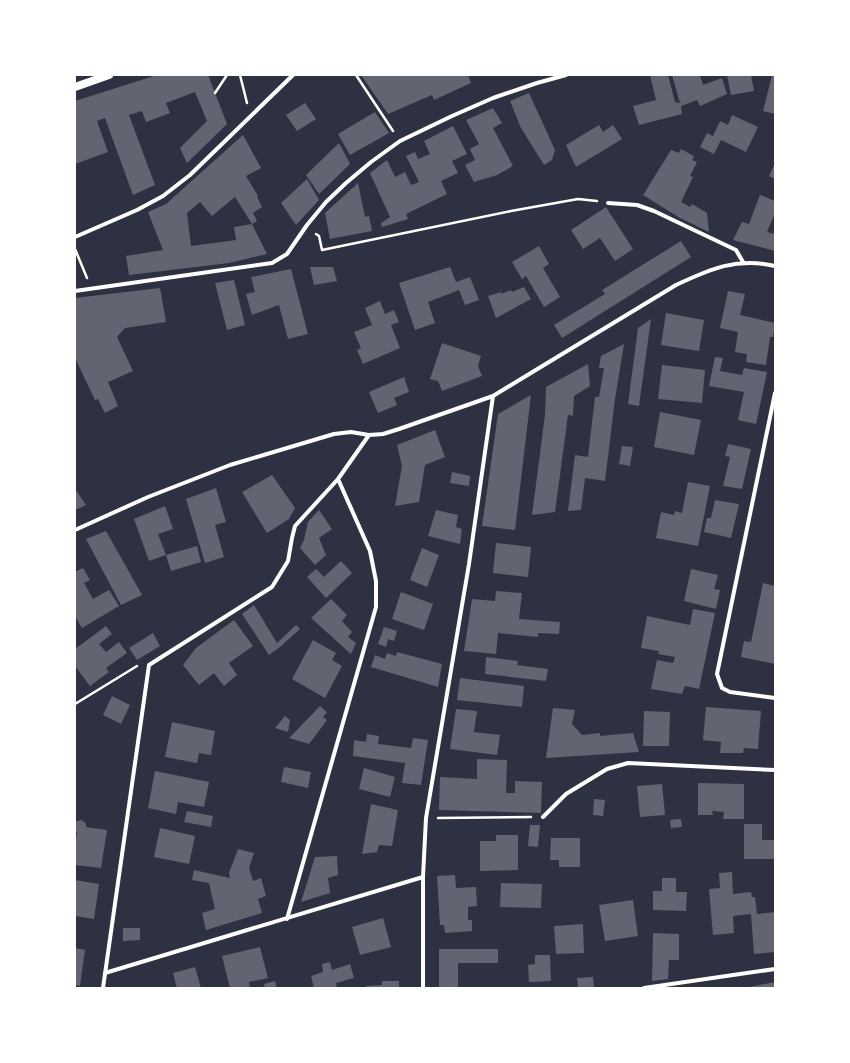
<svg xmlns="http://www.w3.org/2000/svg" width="850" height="1063" font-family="'Fira Sans',sans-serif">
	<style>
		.building { fill: #626471 }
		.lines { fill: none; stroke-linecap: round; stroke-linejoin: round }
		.path { stroke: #fff; stroke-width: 2.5 }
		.minor { stroke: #fff; stroke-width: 4 }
		.secondary { stroke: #fff; stroke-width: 8 }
	</style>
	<rect width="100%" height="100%" fill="#2d3142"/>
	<path class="building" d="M157 75H208L227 124 187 163 180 148 207 121 195 92 166 103 170 113 146 122 142 111 129 115 155 185 133 195 105 118 97 121 108 152 75 164V101Z
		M361 75H468L471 83 434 100 432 95 388 114Z
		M650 75H668L675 102 680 103 672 75H700L703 85 722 78 727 94 700 106 697 100 681 106 682 114 639 125 633 106 656 100Z
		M727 75H751L754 91 731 95Z
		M772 75H775V114L763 111Z
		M529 93 555 150 552 160 544 165 521 128 510 101Z
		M305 103 316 119 297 131 286 115Z
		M493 108 502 123 493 128 513 166 497 175 474 182 465 165 475 160 470 149 479 144 466 120Z
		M375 112 389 133 350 155 338 134Z
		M732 115 758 127 746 152 721 140 714 154 700 147 707 133 713 136 720 121 728 125Z
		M599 125 603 132 613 125 622 139 576 167 566 145Z
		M453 126 467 154 452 161 458 173 441 181 447 194 406 214 408 219 382 227 381 223 390 217 370 173 387 160 395 177 405 172 411 185 419 182 406 156 415 152 418 159 430 154 424 141Z
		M243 135 261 168 246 176 258 196 257 197 262 207 253 213 257 221 252 224 235 197 212 216 200 202 187 213 191 246 236 240 234 227 252 224 267 254 229 263 129 275 126 256 163 250 148 212 166 204Z
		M339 143 350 164 319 194 306 175Z
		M681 149 694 156 692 160 697 162 690 176 693 177 681 202 690 207 692 204 707 213 709 232 680 218 643 195 671 150 679 153Z
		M775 163V179L769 176Z
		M307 179 319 200 296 225 281 203Z
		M358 183 365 217 369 216 372 231 330 239 325 213Z
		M760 195 775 201V213L767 232 775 234V251L733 240 742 222 749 224Z
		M606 207 633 249 615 261 600 238 583 249 571 230Z
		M681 241 691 257 562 338 554 325 605 294 602 290Z
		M539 246 549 264 543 268 560 297 544 307 526 276 522 279 512 262Z
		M310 267H333L337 281 314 285Z
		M450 267 456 282 470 277 479 300 465 305 459 290 428 302 435 323 415 330 399 283Z
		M291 269 308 334 288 339 279 305 252 315 246 294 255 292 251 277Z
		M234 280 245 325 227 330 215 283Z
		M524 287 531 299 496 318 488 296 501 292V294L511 290 512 292Z
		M160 288 166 322 125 328 117 337 133 371 108 382 118 406 105 413 98 399 95 400 75 358V298Z
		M728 291 745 294 740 315 775 323 773 337H770L766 365 746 362 747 354 735 352 738 332 720 328Z
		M380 301 385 314 394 310 399 322 391 325 400 348 363 364 357 350 361 348 354 332 372 325 365 308Z
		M666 313 704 320 699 351 661 345Z
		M651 319 639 406 628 404 638 328Z
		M442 343 481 356 478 366 482 376 442 391 438 381 430 379Z
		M624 344 615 399 605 481 585 478 581 510 568 511 575 455 588 457 595 397H599L604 368H599L601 356Z
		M715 357 723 358 720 371 742 375 744 368 767 372 756 424 738 420 744 392 709 386Z
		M588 364 590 386 574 396 573 416 568 415 555 512 532 515 545 415 546 387Z
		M662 365 705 370 702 403 658 399Z
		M404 377 409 392 394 398 397 405 378 413 369 392Z
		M531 395 515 530 482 526 498 414Z
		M660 412 701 420 694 455 654 447Z
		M435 430 445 457 425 465 419 502 395 506 402 466 397 445Z
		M728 444 751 449 742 489 723 486 730 457 725 456Z
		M622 446 633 447 630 466 619 464Z
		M452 472 470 476 469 486 450 483Z
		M272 475 295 508 289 519 267 533 242 492Z
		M688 482 710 486 698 546 656 538 661 512 674 515 675 511 682 513Z
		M216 488 226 522 215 525 224 557 205 563 186 499Z
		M75 489 86 505 75 510Z
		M715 500 739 504 731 538 704 532 707 518H711Z
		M165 506 173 529 158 534 166 555 149 561 134 519Z
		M319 510 332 529 319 538 326 555 315 565 300 548 304 540 308 522Z
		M436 510 458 515 456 527 462 529 460 544 428 536Z
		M106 531 142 595 121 605 86 539Z
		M496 543 531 547 528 577 493 573Z
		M197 546 201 562 171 571 166 555Z
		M422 548 439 555 427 587 410 580Z
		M341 561 352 573 326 598 307 577 316 569 324 577Z
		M83 568 90 580 84 583 93 599 109 590 119 606 82 628 75 616V572Z
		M691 569 718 575 714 589 720 590 716 609 684 601Z
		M763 583 775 586V664L741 657 744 641 751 642Z
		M496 591 522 593 519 619 560 622 559 634 538 633V637L498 633 496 654 464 651 472 599 495 601Z
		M401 592 433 604 424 630 392 619Z
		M331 599 347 615 342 621 352 632 348 637 356 643 351 654 311 618Z
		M254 605 277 643 296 625 300 629 280 647 269 655 242 614Z
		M693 609 715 613 699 689 685 686 682 694 651 689 657 660 673 663 675 657 658 654 659 651 641 648 647 616 690 625Z
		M234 620 253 646 229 663 237 675 224 686 214 673 199 685 183 665 196 648Z
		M106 626 112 634 99 644 106 652 119 642 127 653 106 668 109 672 90 686 75 666V649Z
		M384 627 397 631 394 641 388 639 386 647 378 644Z
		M153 633 160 646 137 660 129 648Z
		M313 640 336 653 332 660 342 666 325 698 292 679Z
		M397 652 442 664 438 687 371 667 375 655 385 659 387 653 396 656Z
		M486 657 518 661 517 665 548 669 546 681 485 674Z
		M460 678 524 686 522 707 457 700Z
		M112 696 130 705 121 724 103 715Z
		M320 706 327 712 323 717 327 720 309 744 289 738Z
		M706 707 761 711 758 749 744 748 743 753H720L721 742 703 740Z
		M553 708 575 710 572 724 582 735 600 733V736L633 733 639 752 546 758Z
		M456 709 477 711 474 732 500 735 497 755 450 749Z
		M644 711 670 712 669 746H643Z
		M285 716 290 720 288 732 275 728Z
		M172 722 215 731 211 755 199 753 197 763 165 757Z
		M367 734 379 736 378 744 411 748 413 738 428 740 421 785 402 783 405 763 353 756 354 740 366 742Z
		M477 759 507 760 506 793H515V781L542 782 541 813 439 810 440 777 477 779Z
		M284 767 311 772 308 788 281 782Z
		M364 768 395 777 390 797 359 789Z
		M155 771 209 782 204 807 178 802 176 814 148 808Z
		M698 783 744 784V819H723L724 812 712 811 713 815H698Z
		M662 784 665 815 640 817 637 786Z
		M594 799 605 800 603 816 593 815Z
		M371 804 398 810 392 846 379 845 377 852 362 854Z
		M187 811 213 816 211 827 184 822Z
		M681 819 682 827 671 828 670 820Z
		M82 820 86 824V827L107 830 101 868 75 865V847L77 832 75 831V823L77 821Z
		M744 824H762V840H775V859H744Z
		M530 825H540L538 847 528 846Z
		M160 828 195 836 189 864 154 857Z
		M496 835H518V870L480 871V841H496Z
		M551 838H580V867H559V860H550Z
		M238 849 254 853 249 868 253 881 261 878 266 896 258 899 262 913 206 930 202 913 215 909 209 883 192 880 194 870 230 878 229 873Z
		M337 856 338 875 328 878 330 893 301 902 315 857Z
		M732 872 733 894 751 892 752 897H755L757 914 775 912V952L754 954 751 914 733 916 734 933 713 935 709 889 720 888 719 873Z
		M455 875 456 888 476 887 477 906 468 907V920H472V931L445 933 444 925H440L437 876Z
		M662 878H676V892H687L686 911 653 910V891H662Z
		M75 880 99 884 94 919 75 916Z
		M501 883 542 884 541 908 500 907Z
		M633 900 638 936 605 941 599 905Z
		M383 918 391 947 360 955 352 927Z
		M583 924 584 953 556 954 554 926Z
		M123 928H140V940L123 941Z
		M653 933 679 934V960H669L668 979 652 981Z
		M260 947 268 978 249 982 250 988H230L222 956Z
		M75 948 85 950 80 986 75 985Z
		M439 949H498V963H458V988H439Z
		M535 955H550L551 981 529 982 528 965 535 964Z
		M330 962 332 970 350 964 354 978 336 983 337 988H314L311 976 323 972 322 964Z
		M195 967 201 988H177L173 973Z
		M593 977 594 988H578L577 978Z
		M275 981 277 988H265L264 984Z
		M382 981H399V988H366V986L382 985Z
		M775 982V988H749V987Z"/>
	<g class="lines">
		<path class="path" d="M240 75 247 103
			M356 75 393 131
			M215 93 227 75
			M316 234 319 236 322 250 511 211 578 199 597 201
			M75 249 87 278
			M75 704 137 666
			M438 818 531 817"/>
		<path class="minor" d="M608 203 637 205 654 211 736 250 743 262
			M75 237 137 210 163 196 190 175 293 75
			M75 291 272 263 287 254 307 225 326 202 346 183 371 162 400 141 452 116 493 98 537 83 566 75
			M775 393 717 674 722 688 730 692 775 698
			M75 530 148 497 230 465 334 434 351 432 369 435 383 434 399 429 493 396 676 285C710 269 737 257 775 266
			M543 817 566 794 607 769 628 763 775 770
			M287 919 376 607V581L370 551 338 479
			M105 973 423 877
			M103 988 149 665 272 587 288 561 292 538 295 526 338 479 369 435
			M423 988V877L426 818 469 564 493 396
			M644 988 775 969"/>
		<path class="secondary" d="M75 87 109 75"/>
	</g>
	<rect width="850" height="1063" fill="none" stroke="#ffffff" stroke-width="152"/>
</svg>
